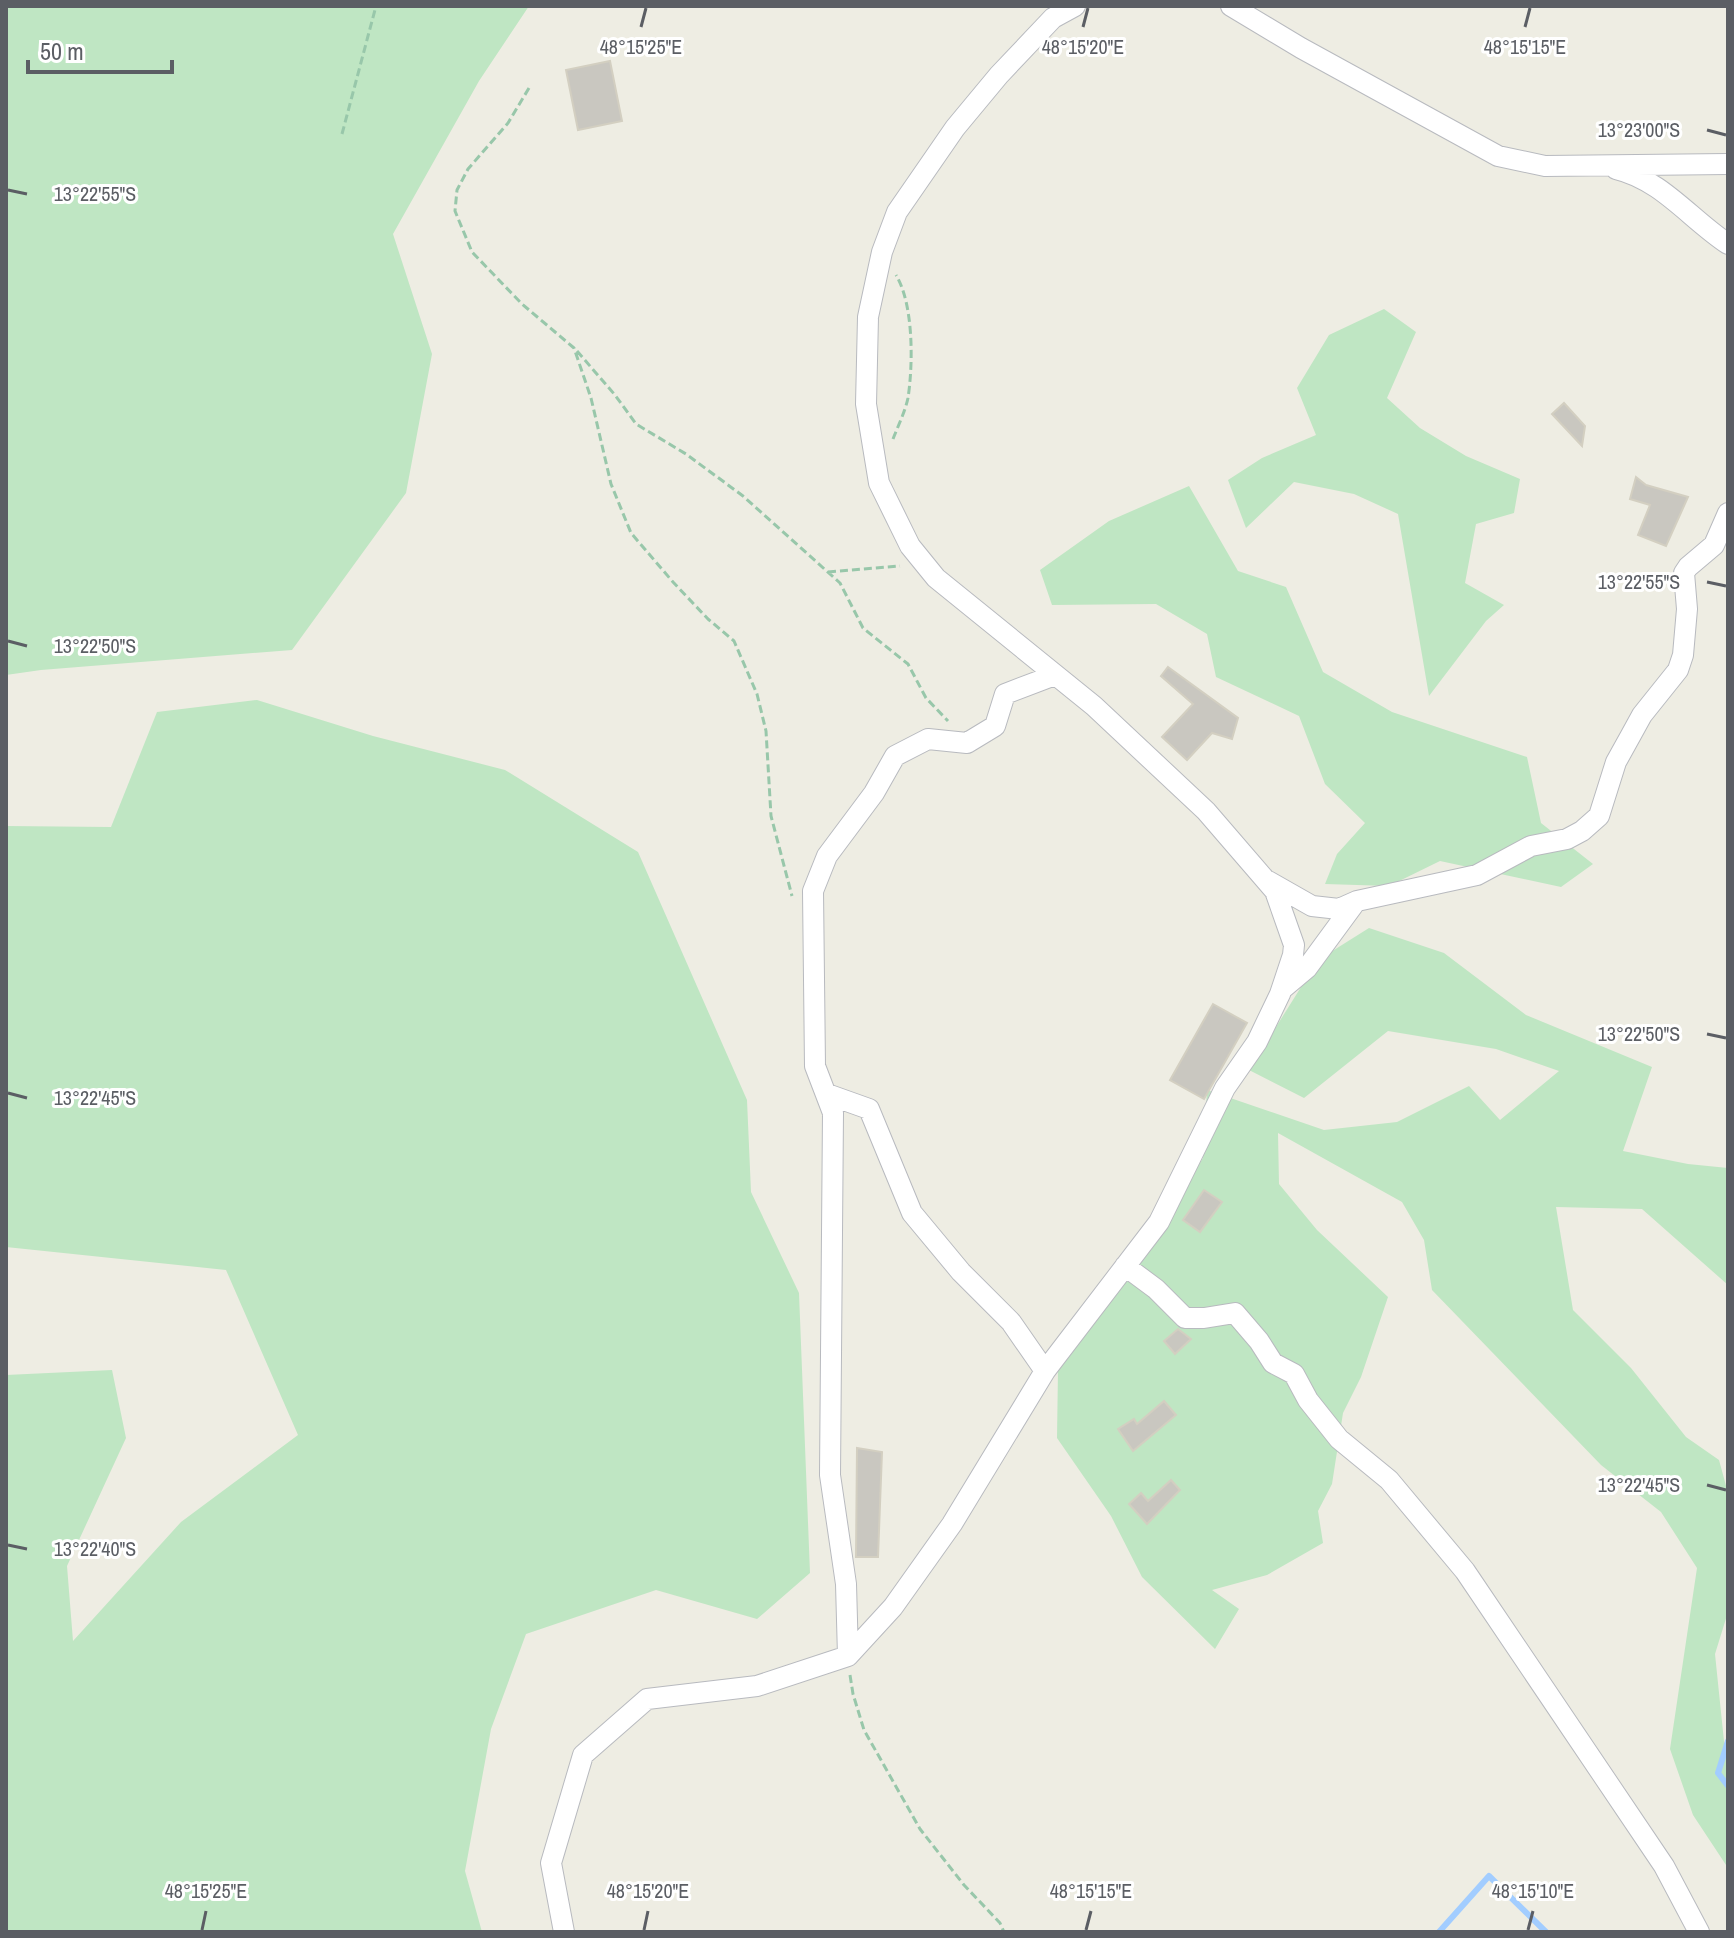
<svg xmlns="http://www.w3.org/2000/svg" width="1734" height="1938" font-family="'Archivo Narrow',sans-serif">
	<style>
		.green { fill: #bfe6c3 }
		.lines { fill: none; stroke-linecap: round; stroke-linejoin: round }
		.stream { stroke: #a2cdff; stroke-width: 6 }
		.building { fill: #c9c7c0; stroke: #d3cfc1; stroke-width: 2 }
		.minor-casing { stroke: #b8babf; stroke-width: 22 }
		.path { stroke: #98c7aa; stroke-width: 3; stroke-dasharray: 8 4; stroke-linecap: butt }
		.minor { stroke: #fff; stroke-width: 20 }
		.ticks { fill: none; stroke: #5b5e64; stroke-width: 3 }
		.ticks-label { font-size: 20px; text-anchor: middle; fill: #5b5e64; stroke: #fff; stroke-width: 6; stroke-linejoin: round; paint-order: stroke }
	</style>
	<rect width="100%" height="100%" fill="#eeede3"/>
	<path class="green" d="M6 6H529L479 81 393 234 432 354 406 493 292 650 41 670 6 675Z
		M1384 309 1416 332 1387 398 1420 428 1466 456 1520 479 1514 513 1476 524 1465 583 1504 605 1486 621 1429 696 1398 514 1354 494 1294 482 1246 528 1228 480 1262 458 1316 435 1297 388 1329 335Z
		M1189 486 1238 571 1286 587 1323 672 1392 712 1527 757 1541 823 1593 864 1561 887 1440 861 1389 886 1325 884 1337 854 1365 823 1325 784 1299 716 1216 677 1207 634 1156 604 1052 605 1040 570 1109 521Z
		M257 700 373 736 505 770 638 852 747 1100 751 1192 799 1293 810 1573 757 1619 656 1590 526 1634 491 1729 465 1871 482 1932H6V1375L112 1370 126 1438 67 1566 73 1641 181 1522 298 1435 226 1270 6 1247V826L111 827 157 712Z
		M1369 928 1444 953 1526 1015 1652 1067 1623 1151 1688 1164 1728 1168V1285L1642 1209 1556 1207 1573 1310 1631 1368 1686 1437 1719 1460 1728 1493V1612L1715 1654 1725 1751 1728 1755V1868L1693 1815 1670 1749 1697 1568 1661 1512 1601 1465 1432 1290 1424 1240 1402 1202 1278 1133 1279 1184 1317 1230 1388 1297 1361 1377 1343 1413 1332 1484 1318 1511 1323 1543 1267 1575 1212 1590 1239 1609 1215 1649 1142 1577 1111 1516 1057 1438 1058 1370 1158 1231 1203 1158 1207 1090 1324 1130 1397 1122 1469 1086 1500 1120 1559 1071 1496 1049 1388 1031 1304 1098 1249 1070 1318 960Z"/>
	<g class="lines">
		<path class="stream" d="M1728 1741 1718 1773 1728 1786
			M1439 1932 1489 1876 1546 1932"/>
	</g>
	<path class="building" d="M610 61 622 121 578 130 566 70Z
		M1564 403 1585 426 1582 446 1552 414Z
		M1636 477 1646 485 1688 497 1666 546 1638 535 1650 505 1630 499Z
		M1168 667 1238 718 1232 739 1212 733 1187 760 1162 737 1193 704 1161 676Z
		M1213 1004 1247 1023 1204 1099 1170 1080Z
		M1204 1190 1222 1202 1200 1232 1183 1220Z
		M1178 1329 1191 1339 1175 1354 1164 1341Z
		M1164 1401 1176 1415 1133 1451 1118 1429 1134 1419 1137 1424Z
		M857 1448 882 1452 878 1557H856Z
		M1171 1480 1180 1490 1147 1524 1129 1504 1141 1493 1148 1501Z"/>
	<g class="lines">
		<g class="minor-casing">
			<path id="minor" d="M1231 6 1301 48 1498 156 1545 166 1728 164
				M1616 169C1662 180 1690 219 1728 244
				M1268 881 1312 906 1339 909 1357 901 1477 875 1531 846 1567 839 1582 831 1599 816 1616 762 1631 735 1642 715 1678 670 1683 655 1687 609 1684 573 1688 567 1714 545 1728 513
				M1282 989 1307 968 1354 904
				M827 1094 869 1109 912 1213 961 1272 1011 1322 1045 1371
				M1125 1266 1156 1289 1185 1318H1204L1235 1313 1259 1341 1273 1363 1294 1374 1308 1400 1339 1439 1389 1480 1465 1571 1664 1866 1699 1932
				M848 1656 846 1584 830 1475 833 1113 815 1066 813 891 827 856 874 793 895 756 928 739 967 743 995 726 1005 694 1055 675
				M564 1932 551 1863 583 1755 647 1699 757 1686 848 1656 893 1607 952 1524 1045 1371 1159 1222 1225 1088 1257 1042 1280 994 1293 955 1294 945 1275 891 1206 811 1094 706 936 578 910 546 879 483 866 404 868 317 882 252 897 212 955 128 999 75 1053 18 1075 6"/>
		</g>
		<path class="path" d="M529 88 508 123 468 169 457 190 455 211 472 252 522 304 574 348 591 398 611 484 631 533 673 582 708 619 734 641 757 694 766 731 771 816 792 896
			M342 134 376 6
			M577 351 615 395 636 424 686 454 743 496 840 583 863 628 908 664 926 698 948 721
			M893 439C898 426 905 412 908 398 913 365 914 305 896 275
			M828 572 900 566
			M850 1675 853 1694 864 1730 920 1829 964 1885 1000 1923 1004 1932"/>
		<use href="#minor" class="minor"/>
	</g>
	<path class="ticks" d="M641 27 646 8M1083 27 1088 8M1525 27 1530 8M1707 130 1726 135M8 190 27 194M1707 582 1726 586M8 641 27 646M1707 1034 1726 1038M8 1093 27 1098M1707 1485 1726 1490M8 1545 27 1549M202 1930 206 1911M644 1930 648 1911M1086 1930 1091 1911M1528 1930 1533 1911"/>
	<g class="ticks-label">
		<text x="641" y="54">48°15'25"E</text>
		<text x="1083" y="54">48°15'20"E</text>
		<text x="1525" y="54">48°15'15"E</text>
		<text x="1639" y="137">13°23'00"S</text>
		<text x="95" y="201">13°22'55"S</text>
		<text x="1639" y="589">13°22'55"S</text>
		<text x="95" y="653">13°22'50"S</text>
		<text x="1639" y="1041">13°22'50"S</text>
		<text x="95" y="1105">13°22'45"S</text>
		<text x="1639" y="1492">13°22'45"S</text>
		<text x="95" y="1556">13°22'40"S</text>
		<text x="206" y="1898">48°15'25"E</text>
		<text x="648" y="1898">48°15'20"E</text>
		<text x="1091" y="1898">48°15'15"E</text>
		<text x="1533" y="1898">48°15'10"E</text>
	</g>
	<rect width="1734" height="1938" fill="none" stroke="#5b5e64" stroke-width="16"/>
	<path d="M28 60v12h144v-12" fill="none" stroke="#5b5e64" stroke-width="4"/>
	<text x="40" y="60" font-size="24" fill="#5b5e64" stroke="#ffffff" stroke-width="6" paint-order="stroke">50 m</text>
</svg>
